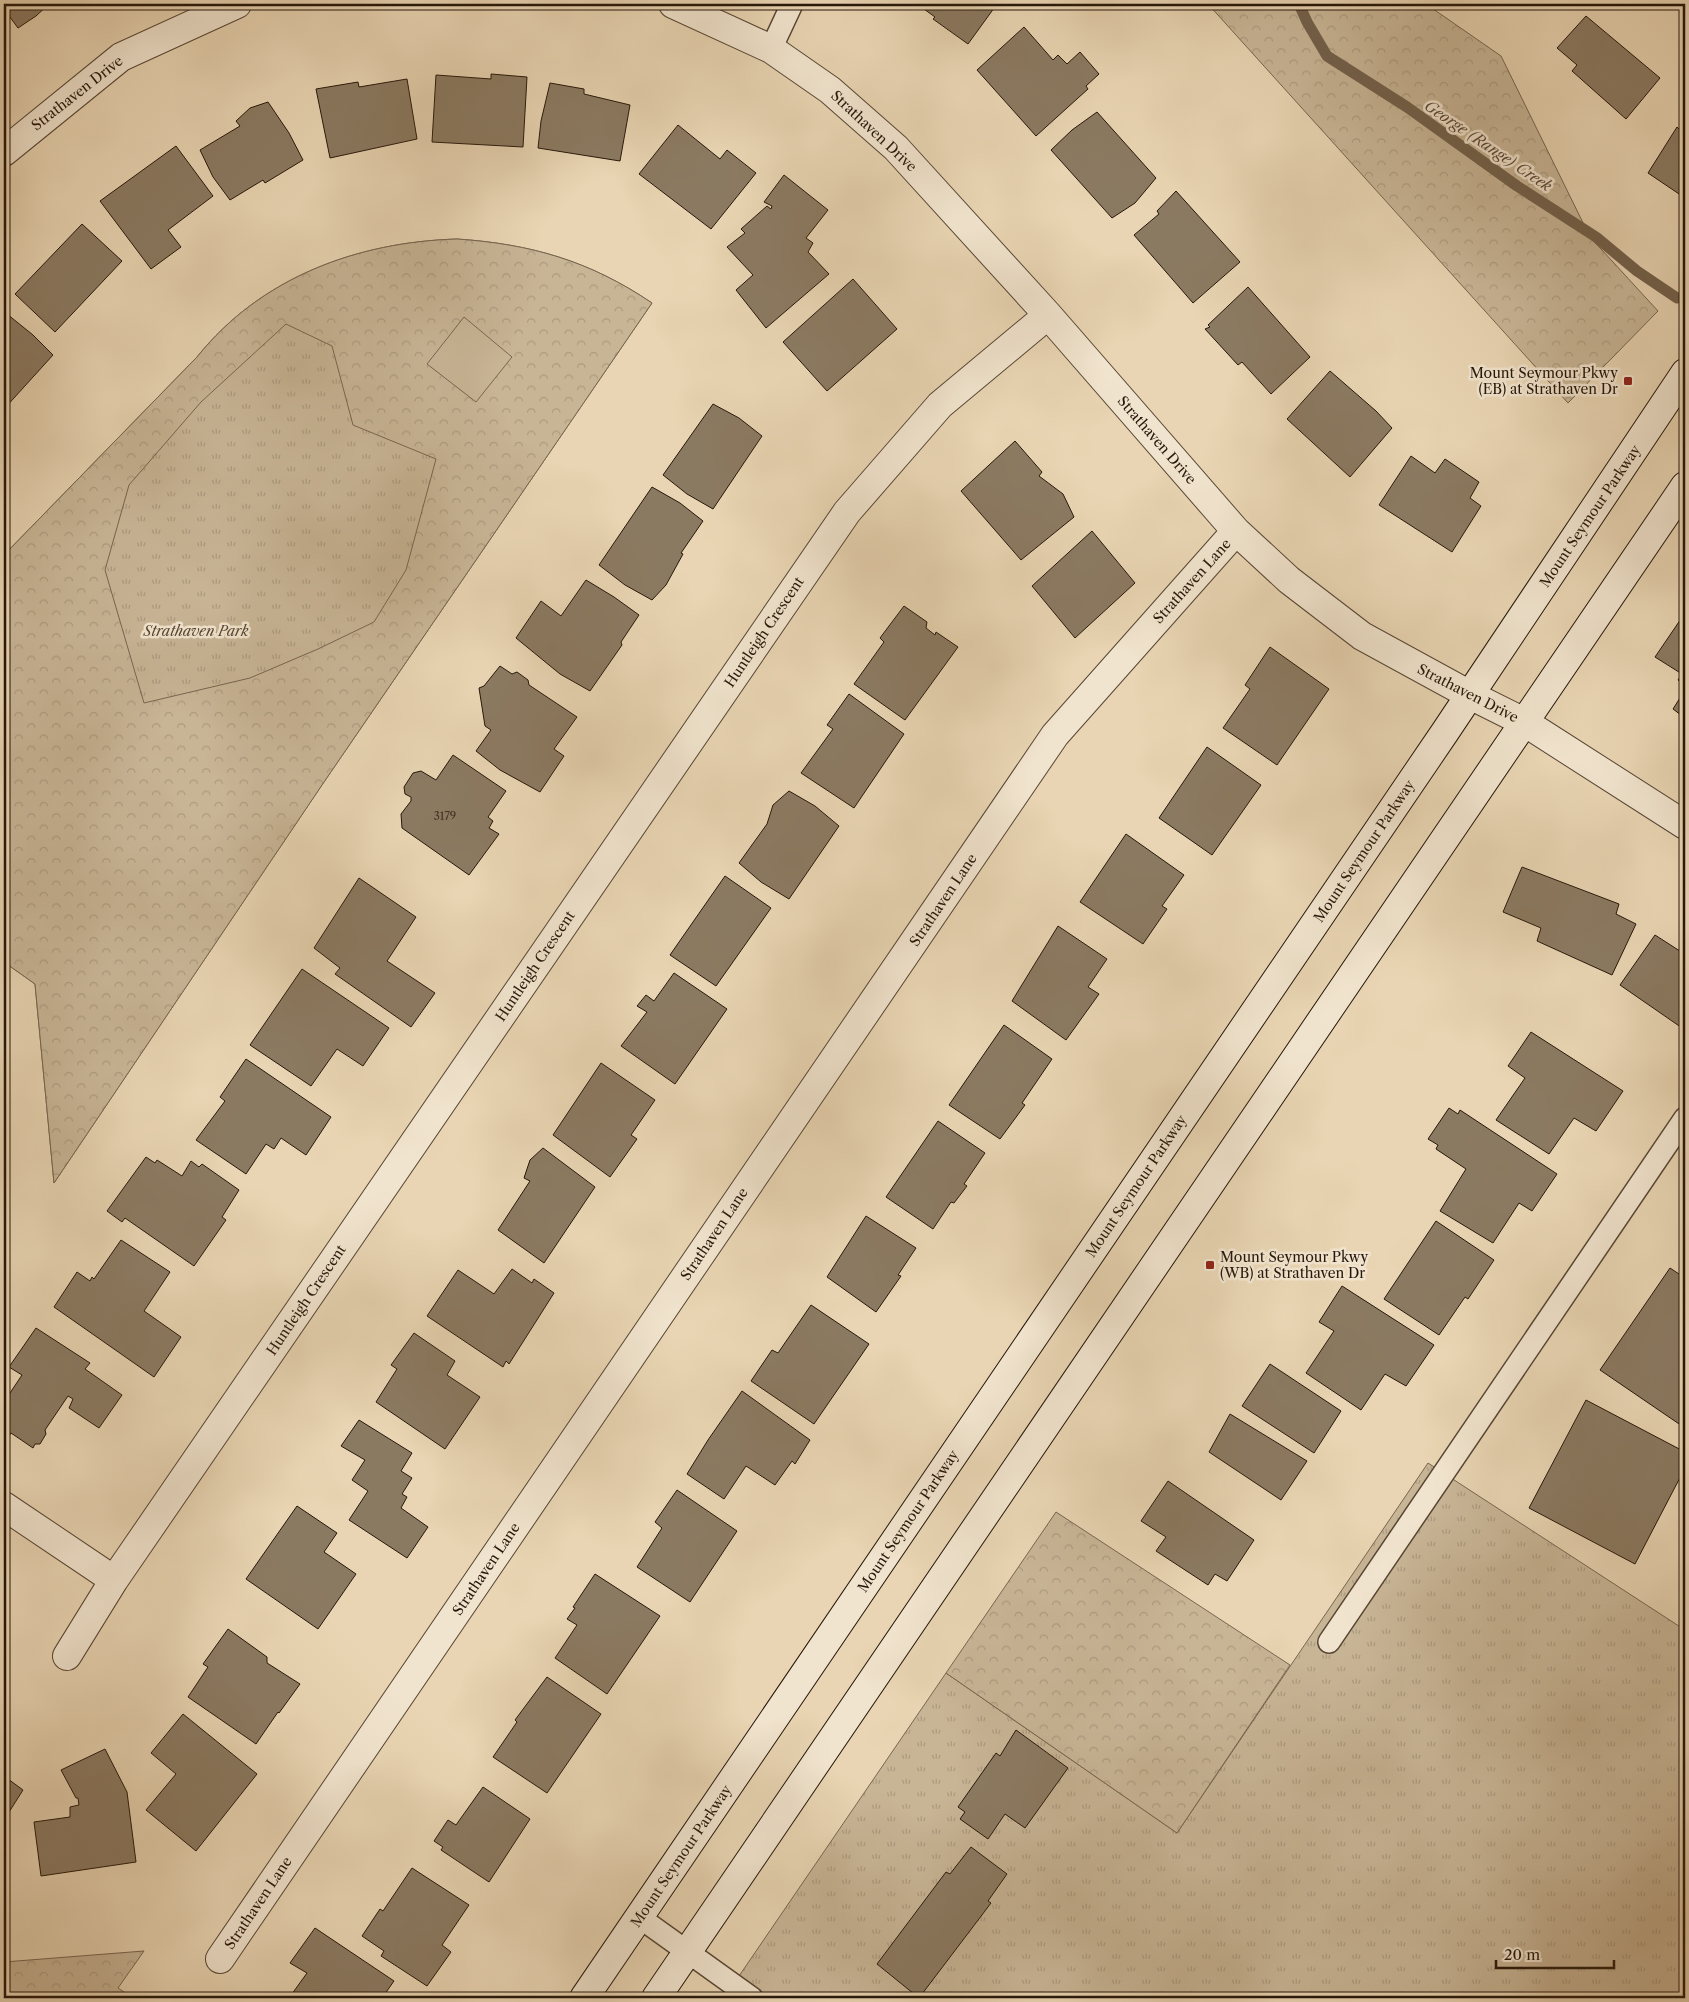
<svg xmlns="http://www.w3.org/2000/svg" width="1689" height="2002" font-family="'Libre Caslon Text',serif">
	<style>
		.grass { fill: url(#grass-tufts); stroke: #776650 }
		.forest { fill: url(#forest-crowns); stroke: #776650; fill-rule: evenodd }
		.pitch { fill: #c8b596; stroke: #776650 }
		.lines { fill: none; stroke-linecap: round; stroke-linejoin: round }
		.stream { stroke: #73624d; stroke-width: 11 }
		.building { fill: #8b7a62; stroke: #26170a }
		.service-casing { stroke: #574634; stroke-width: 24 }
		.minor-casing { stroke: #574634; stroke-width: 30 }
		.secondary-casing { stroke: #26170a; stroke-width: 30 }
		.service { stroke: #f1e4ce; stroke-width: 21 }
		.minor { stroke: #f1e4ce; stroke-width: 28 }
		.secondary { stroke: #f1e4ce; stroke-width: 28 }
		.poi-dot { fill: #8f2418; stroke: #f1e4ce; stroke-width: 2 }
		.labels { text-anchor: middle; stroke-width: 5; stroke-linejoin: round; paint-order: stroke }
		.number-label { font-size: 11px; fill: #3f3020 }
		.street-label { font-size: 14px; fill: #26170a; stroke: #f1e4ce }
		.poi-label { font-size: 14px; fill: #26170a; stroke: #f1e4ce; text-anchor: end }
		.park-label { font-size: 14px; font-style: italic; fill: #574634; stroke: #f1e4ce }
		.water-label { font-size: 15px; font-style: italic; fill: #5a4937; stroke: #f1e4ce }
	</style>
	<defs>
		<pattern id="grass-tufts" width="24" height="20" patternUnits="userSpaceOnUse" patternTransform="scale(1.25)"><rect width="24" height="20" fill="#c8b596"/><path d="M3 7l-1-3M5 7V3M7 7l1-3M15 17l-1-3M17 17v-4M19 17l1-3" fill="none" stroke="#ac9b80"/></pattern>
		<pattern id="forest-crowns" width="20" height="18" patternUnits="userSpaceOnUse" patternTransform="scale(1.25)"><rect width="20" height="18" fill="#c8b596"/><path d="M2 6a3 3 0 1 1 6 0M12 15a3 3 0 1 1 6 0" fill="none" stroke="#ac9b80"/></pattern>
	</defs>
	<rect width="100%" height="100%" fill="#e9d5b3"/>
	<filter id="stains"><feTurbulence type="fractalNoise" baseFrequency=".004" numOctaves="4"/><feColorMatrix values="0 0 0 0 .2 0 0 0 0 .09 0 0 0 0 .02 0 0 0 .5 -.17"/></filter>
	<radialGradient id="worn" r=".72"><stop offset=".6" stop-color="#630" stop-opacity="0"/><stop offset="1" stop-color="#630" stop-opacity=".3"/></radialGradient>
	<path class="grass" d="M457 239C531 244 590 261 652 303L324 782 54 1183 35 984 4 962V555L197 357C261 277 358 242 457 239Z
		M1428 1463 1685 1630V1998H724L946 1673 1177 1833Z"/>
	<path class="forest" d="M1208 4H1426L1501 56 1590 237 1658 311 1568 403Z
		M457 239C531 244 590 261 652 303L324 782 54 1183 35 984 4 962V555L197 357C261 277 358 242 457 239ZM286 324 332 346 353 425 436 459 406 570 374 622 318 649 250 678 144 703 105 570 129 485 201 402Z
		M1056 1512 1290 1665 1177 1833 946 1673Z
		M144 1951 118 1988 133 1998H4V1962Z"/>
	<path class="pitch" d="M464 317 512 357 476 402 427 364Z"/>
	<g class="lines">
		<path class="stream" d="M1299 4 1307 22 1327 56 1407 107 1517 186 1596 237 1637 271 1677 298"/>
	</g>
	<path class="building" d="M4 4H49L36 16 18 28 4 9Z
		M917 4H997L968 44 933 19 935 17Z
		M1586 16 1660 78 1626 119 1572 71 1577 65 1557 48Z
		M1024 27 1053 60 1058 55 1067 64 1080 52 1099 74 1086 86 1088 89 1036 136 977 70Z
		M491 74 527 77 523 147 432 142 436 75 491 79Z
		M407 79 417 139 330 158 316 89 358 82 359 87Z
		M550 83 584 89V94L630 105 620 161 538 148 541 121Z
		M268 102 289 133 303 160 265 183 263 180 230 200 213 177 200 150 240 126 236 121 250 108Z
		M1097 112 1156 178 1135 203 1112 218 1051 150 1072 130Z
		M1685 122V198L1648 173 1677 127 1680 130Z
		M678 125 720 159 727 150 756 173 711 229 639 174Z
		M176 146 213 196 168 230 181 247 151 269 100 201Z
		M784 175 828 210 806 238 813 243 808 252 829 274 766 328 736 290 753 275 727 247 745 233 741 229 767 206 771 209 772 206 764 202Z
		M1176 191 1240 262 1193 303 1134 235 1159 214 1157 211Z
		M82 224 122 261 55 332 15 294Z
		M853 279 897 329 827 391 783 342Z
		M1248 287 1310 357 1271 394 1242 362 1238 365 1205 329 1210 327 1208 325Z
		M7 314 33 335 53 355 4 409V316Z
		M1330 371 1376 411 1392 428 1350 477 1287 419Z
		M713 404 739 418 762 436 713 509 687 494 663 475Z
		M1015 441 1042 472 1039 476 1063 494 1074 517 1021 560 961 491Z
		M1411 456 1435 473 1445 459 1479 482 1470 498 1481 506 1452 552 1379 505Z
		M652 487 680 503 703 521 681 553 683 554 666 585 652 600 625 585 599 565Z
		M1092 531 1135 583 1075 638 1032 586Z
		M586 580 614 597 639 615 621 642 622 645 590 691 560 674 516 638 541 601 561 616Z
		M904 606 927 622 926 628 935 635 936 632 958 647 905 720 854 684 884 642 880 638Z
		M1685 613V685L1678 680 1682 674 1655 657Z
		M1270 647 1329 689 1277 765 1223 728 1250 689 1245 685Z
		M500 666 512 674 517 672 528 680 529 685 577 717 554 749 564 756 540 792 500 770 476 751 491 730 485 726 479 688 484 686Z
		M1685 690V718L1673 709Z
		M849 694 904 734 854 808 801 773 833 729 827 725Z
		M1207 747 1261 785 1212 855 1159 818Z
		M453 755 506 791 488 817 493 821 489 828 499 834 469 875 402 828 401 814 411 801V797L405 794 404 787 413 773 421 771 436 780Z
		M789 791 815 806 839 826 789 899 761 882 739 863 767 824 773 805Z
		M1126 834 1184 875 1162 906 1167 909 1143 944 1080 902Z
		M1522 867 1619 904 1616 914 1636 924 1612 975 1537 941 1541 928 1503 912Z
		M725 876 771 908 716 986 670 955Z
		M359 878 416 917 387 961 435 993 411 1027 335 974 340 968 314 948Z
		M1058 926 1107 959 1088 987 1099 994 1066 1040 1012 1001Z
		M1655 935 1683 953 1685 948V1030L1620 985Z
		M302 969 389 1028 363 1066 337 1049 311 1086 250 1045Z
		M674 973 727 1009 675 1084 621 1046 647 1012 637 1006 646 995 654 1001Z
		M1004 1025 1052 1059 1022 1103 1025 1105 1000 1139 949 1105Z
		M1531 1032 1623 1091 1596 1131 1574 1118 1549 1154 1496 1120 1525 1078 1508 1066Z
		M246 1059 331 1117 306 1155 281 1138 274 1149 266 1144 246 1174 196 1140 225 1101 220 1097Z
		M601 1063 655 1100 631 1135 637 1139 610 1177 553 1135Z
		M1449 1108 1458 1114 1460 1110 1557 1174 1532 1211 1519 1203 1493 1243 1440 1211 1466 1169 1436 1149 1438 1145 1428 1139Z
		M938 1121 985 1153 964 1184 967 1186 954 1203 951 1202 933 1229 886 1197Z
		M543 1148 595 1187 544 1263 498 1230 530 1181 524 1178 530 1160Z
		M146 1157 155 1163 157 1160 182 1176 191 1161 199 1167 202 1164 239 1190 222 1217 226 1220 194 1266 125 1218 122 1222 107 1211Z
		M866 1216 916 1248 898 1275 901 1276 876 1312 827 1277Z
		M1436 1221 1494 1260 1468 1299 1465 1297 1439 1335 1384 1299Z
		M121 1240 170 1272 144 1311 181 1337 154 1377 54 1307 77 1272 90 1281 92 1277 94 1279Z
		M1670 1268 1685 1278V1428L1600 1370Z
		M512 1269 532 1283 534 1279 554 1293 509 1364 506 1361 503 1367 427 1316 458 1270 494 1294Z
		M1342 1286 1434 1345 1406 1386 1385 1374 1361 1410 1306 1373 1334 1331 1319 1322Z
		M811 1305 869 1344 814 1424 751 1381 772 1350 778 1353Z
		M36 1328 90 1363 85 1369 122 1395 99 1428 69 1408 73 1399 68 1396 45 1430 46 1434 40 1444H35L33 1448 11 1433 9 1436 4 1432V1402L22 1375 9 1367Z
		M414 1333 455 1361 447 1375 480 1397 445 1449 376 1402 397 1369 391 1365Z
		M1270 1364 1341 1411 1314 1453 1242 1406Z
		M742 1391 810 1440 795 1464 792 1461 775 1485 746 1466 724 1499 687 1474 708 1440Z
		M1586 1400 1685 1452V1468L1635 1564 1529 1508Z
		M1230 1414 1307 1461 1281 1500 1209 1452Z
		M359 1420 412 1453 401 1471 412 1478 402 1494 407 1497 401 1508 428 1527 407 1558 349 1520 368 1491 352 1480 365 1460 341 1446Z
		M1168 1481 1254 1540 1227 1581 1215 1574 1208 1585 1156 1551 1166 1537 1141 1521Z
		M677 1490 737 1531 690 1602 637 1567 662 1528 655 1522Z
		M297 1506 337 1533 324 1552 356 1574 318 1629 246 1579Z
		M595 1574 660 1616 607 1694 555 1658 577 1625 567 1619 575 1608 573 1607Z
		M228 1629 267 1657V1663L300 1684 279 1713 278 1712 256 1744 188 1697 208 1667 203 1664Z
		M547 1677 601 1714 547 1793 493 1757 517 1722 515 1720Z
		M183 1714 257 1774 196 1851 146 1810 176 1774 151 1753Z
		M1016 1730 1068 1768 1025 1828 1005 1814 988 1839 960 1819 965 1812 958 1807 996 1753 1000 1756Z
		M105 1749 127 1792 136 1862 41 1876 34 1822 70 1817V1807L79 1805 78 1798H76L61 1770Z
		M4 1776 23 1790 4 1820Z
		M483 1787 530 1819 489 1882 441 1850 443 1847 434 1841 448 1820 456 1825Z
		M971 1847 1007 1874 988 1901 991 1903 919 1998 877 1964 946 1872 950 1874Z
		M412 1868 469 1905 442 1945 451 1952 427 1986 381 1956 384 1951 362 1936 380 1909 383 1911Z
		M315 1928 394 1981 382 1998H289L307 1973 290 1963Z"/>
	<g class="lines">
		<g class="service-casing">
			<path id="service" d="M771 49 792 4
				M1329 1642 1685 1118
				M639 1917 752 1998"/>
		</g>
		<g class="minor-casing">
			<path id="minor" d="M673 4 771 49 830 90 896 148 1048 315 1236 531 1289 580 1362 636 1470 695 1524 722 1685 825
				M4 152 121 57 237 4
				M4 1506 114 1580
				M67 1656 114 1580 847 512 940 405 1048 315
				M220 1959 1055 735 1236 531"/>
		</g>
		<g class="secondary-casing">
			<path id="secondary" d="M584 1998 1445 732 1685 373
				M656 1998 1685 486"/>
		</g>
		<use href="#service" class="service"/>
		<use href="#minor" class="minor"/>
		<use href="#secondary" class="secondary"/>
	</g>
	<g class="poi-dot">
		<rect x="1623" y="376" width="10" height="10" rx="2.5"/>
		<rect x="1205" y="1260" width="10" height="10" rx="2.5"/>
	</g>
	<g class="labels">
		<g class="number-label">
			<text x="445" y="820">3179</text>
		</g>
		<g class="street-label">
			<text transform="translate(77 93) rotate(-38)" y="5">Strathaven Drive</text>
			<text transform="translate(874 131) rotate(43)" y="5">Strathaven Drive</text>
			<text transform="translate(1157 440) rotate(49)" y="5">Strathaven Drive</text>
			<text transform="translate(1590 516) rotate(-56)" y="5">Mount Seymour Parkway</text>
			<text transform="translate(1192 581) rotate(-48)" y="5">Strathaven Lane</text>
			<text transform="translate(764 632) rotate(-56)" y="5">Huntleigh Crescent</text>
			<text transform="translate(1468 693) rotate(27)" y="5">Strathaven Drive</text>
			<text transform="translate(1364 851) rotate(-56)" y="5">Mount Seymour Parkway</text>
			<text transform="translate(943 900) rotate(-56)" y="5">Strathaven Lane</text>
			<text transform="translate(535 966) rotate(-56)" y="5">Huntleigh Crescent</text>
			<text transform="translate(1136 1186) rotate(-56)" y="5">Mount Seymour Parkway</text>
			<text transform="translate(714 1234) rotate(-56)" y="5">Strathaven Lane</text>
			<text transform="translate(306 1300) rotate(-56)" y="5">Huntleigh Crescent</text>
			<text transform="translate(908 1521) rotate(-56)" y="5">Mount Seymour Parkway</text>
			<text transform="translate(486 1569) rotate(-56)" y="5">Strathaven Lane</text>
			<text transform="translate(681 1856) rotate(-56)" y="5">Mount Seymour Parkway</text>
			<text transform="translate(258 1903) rotate(-56)" y="5">Strathaven Lane</text>
		</g>
		<g class="poi-label">
			<text x="1618" y="378">Mount Seymour Pkwy<tspan x="1618" dy="16">(EB) at Strathaven Dr</tspan></text>
			<text x="1220" y="1262" text-anchor="start">Mount Seymour Pkwy<tspan x="1220" dy="16">(WB) at Strathaven Dr</tspan></text>
		</g>
		<g class="park-label">
			<text x="196" y="636">Strathaven Park</text>
		</g>
		<g class="water-label">
			<text transform="translate(1488 146) rotate(34)" y="5">George (Range) Creek</text>
		</g>
	</g>
	<rect width="1689" height="2002" fill="none" stroke="#e9d5b3" stroke-width="20"/>
	<rect x="5" y="5" width="1679" height="1992" fill="none" stroke="#26170a" stroke-width="2.5"/>
	<rect x="10" y="10" width="1669" height="1982" fill="none" stroke="#26170a"/>
	<path d="M1496 1960v8h118v-8" fill="none" stroke="#26170a" stroke-width="2.5"/>
	<text x="1504" y="1960" font-size="15" fill="#26170a" stroke="#f1e4ce" stroke-width="4" paint-order="stroke">20 m</text>
	<rect width="100%" height="100%" filter="url(#stains)"/>
	<rect width="100%" height="100%" fill="url(#worn)"/>
</svg>
